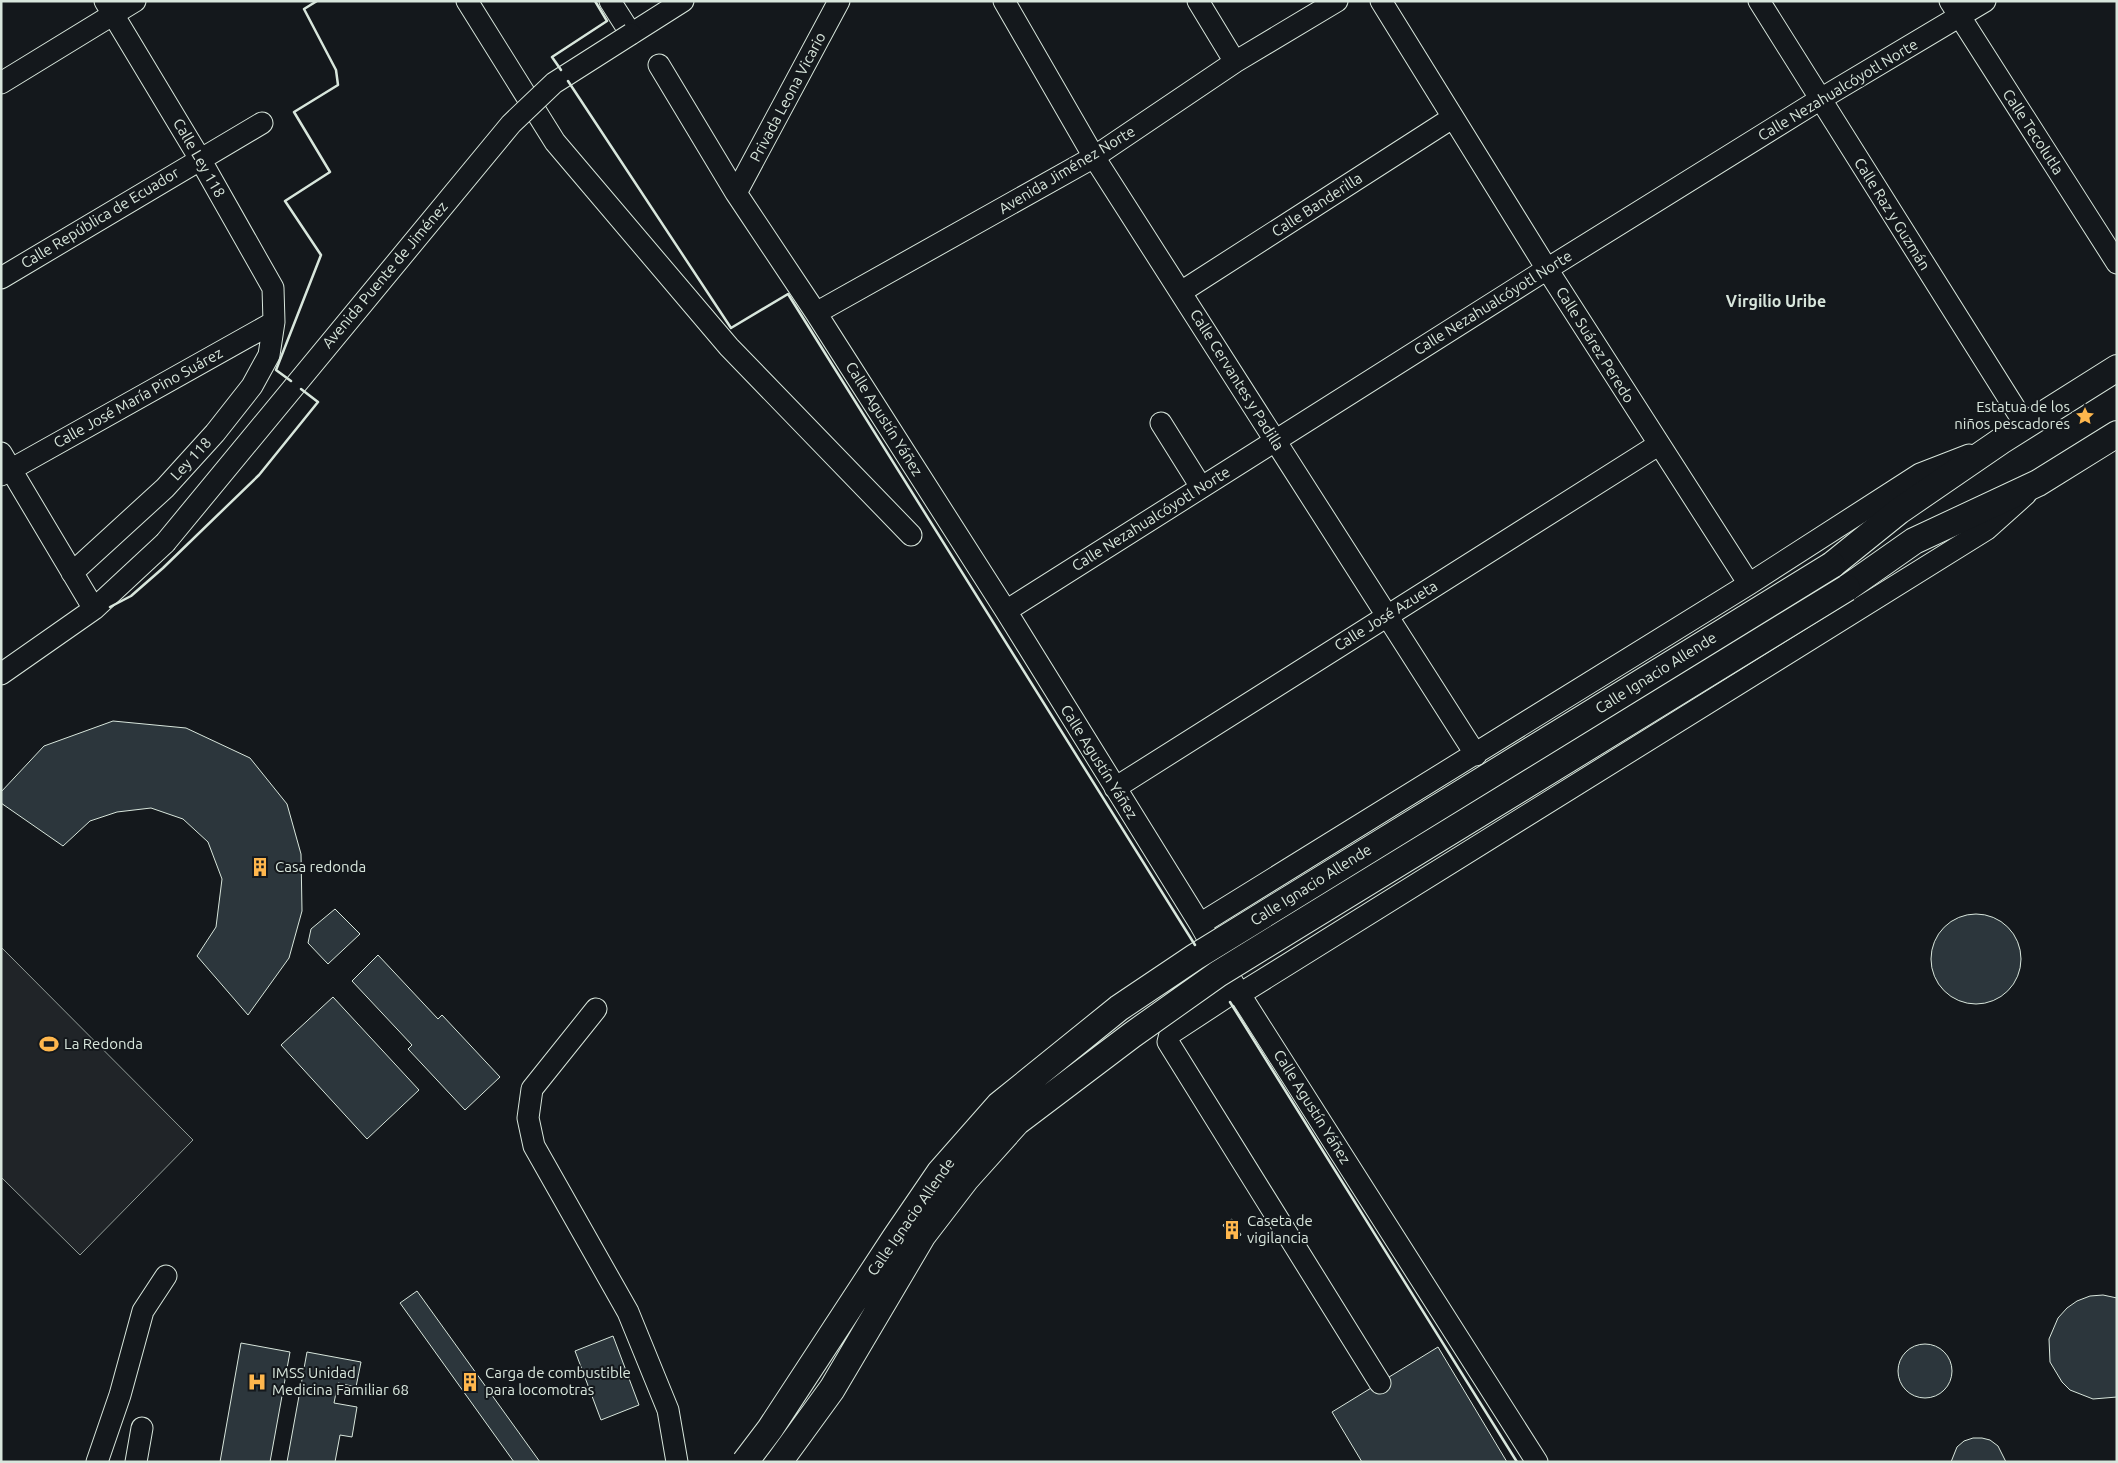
<svg xmlns="http://www.w3.org/2000/svg" width="2118" height="1463" font-family="Ubuntu,sans-serif">
	<style>
		.green { fill: #202428; stroke: #939e99 }
		.building { fill: #2c363c; stroke: #d8e6dc }
		.lines { fill: none; stroke-linecap: round; stroke-linejoin: round }
		.minor-casing { stroke: #d8e6dc; stroke-width: 23 }
		.major-casing { stroke: #d8e6dc; stroke-width: 28 }
		.minor { stroke: #14181c; stroke-width: 21 }
		.major { stroke: #14181c; stroke-width: 26 }
		.minor-bridge-casing { stroke: #d8e6dc; stroke-width: 23; stroke-linecap: butt }
		.major-bridge-casing { stroke: #d8e6dc; stroke-width: 28; stroke-linecap: butt }
		.minor-bridge { stroke: #14181c; stroke-width: 21 }
		.major-bridge { stroke: #14181c; stroke-width: 26 }
		.wall { stroke: #d8e6dc; stroke-width: 2.5 }
		.labels { text-anchor: middle; stroke-width: 4; stroke-linejoin: round; paint-order: stroke }
		.street-label { font-size: 15px; fill: #d8e6dc; stroke: #14181c }
		.poi-label { font-size: 15px; fill: #d8e6dc; stroke: #14181c; text-anchor: start }
		.neighbourhood-label { font-size: 16px; font-weight: bold; fill: #d8e6dc; stroke: #14181c }
	</style>
	<rect width="100%" height="100%" fill="#14181c"/>
	<path class="green" d="M1 947 193 1140 80 1255 1 1177Z"/>
	<path class="building" d="M113 721 186 728 250 758 287 804 301 854 302 911 289 958 248 1015 197 956 216 927 222 879 208 842 183 819 151 808 117 812 90 821 63 846 1 803V792L44 746Z
		M335 909 360 934 328 964 308 943 311 929Z
		M1931 959a45 45 0 1 1 90 0a45 45 0 1 1-90 0Z
		M378 955 438 1019 442 1015 500 1077 465 1110 408 1049 412 1045 352 981Z
		M333 997 419 1090 367 1139 281 1045Z
		M1232 1219 1241 1235 1232 1240 1223 1225Z
		M417 1291 540 1462H514L400 1303Z
		M2103 1295 2117 1298V1397L2093 1399 2070 1390 2062 1382 2050 1362 2049 1339 2058 1318 2067 1308 2077 1301 2090 1296Z
		M613 1336 639 1405 601 1420 575 1351Z
		M241 1343 290 1352 270 1462H220Z
		M1898 1371a27 27 0 1 1 54 0a27 27 0 1 1-54 0Z
		M1438 1347 1507 1462H1362L1332 1412Z
		M307 1352 361 1362 356 1387 338 1383 334 1403 357 1407 352 1437 340 1435 335 1462H287Z
		M1973 1438H1982L1990 1440 1998 1446 2006 1462H1951L1957 1447 1964 1441Z"/>
	<g class="lines">
		<g class="minor-casing">
			<path id="minor" d="M467 1 555 142 729 347 911 535
				M610 1 631 34 683 1
				M1004 1 1094 157 1476 755
				M1198 1 1235 62
				M1381 1 1547 269 1749 584
				M1759 1 2026 426
				M1950 1 2117 263
				M659 65 736 193 816 313 1006 611 1200 924 1237 990 1537 1462
				M1 83 135 1
				M736 193 839 1
				M1 278 262 123
				M1181 292 1452 118
				M816 313 1094 157 1235 62 1337 1
				M1161 423 1201 487
				M1 453 94 609
				M1 475 274 322
				M72 573 165 488 215 433 252 386 269 355 274 322 273 288 200 159 105 1
				M1006 611 1547 269 1819 100 1985 1
				M1 674 94 609 165 543
				M1115 788 1658 445
				M1200 924 1749 584 1920 474 1969 455
				M1237 990 1170 1034 1168 1042 1380 1383
				M1240 994 1987 529 2026 494
				M596 1009 532 1089 528 1118 534 1146 628 1312 668 1410 677 1462
				M97 1462 120 1395 143 1311 166 1276
				M136 1462 142 1428"/>
		</g>
		<g class="major-casing">
			<path id="major" d="M1832 565 1899 511 2001 441 2117 368
				M1847 588 1914 541 2038 483 2117 434"/>
		</g>
		<use href="#minor" class="minor"/>
		<use href="#major" class="major"/>
		<g class="minor-bridge-casing">
			<path id="minor-bridge" d="M165 543 511 124 554 83 631 34"/>
		</g>
		<g class="major-bridge-casing">
			<path id="major-bridge" d="M745 1462 770 1429 895 1238 940 1172 999 1105 1119 1008 1195 957 1832 565
				M779 1462 832 1389 923 1235 966 1179 1017 1122 1132 1035 1218 974 1847 588"/>
		</g>
		<use href="#minor-bridge" class="minor-bridge"/>
		<use href="#major-bridge" class="major-bridge"/>
		<path class="wall" d="M561 70 552 57 607 21 595 1
			M568 81 731 328 788 294 1195 945
			M291 381 276 370 321 255 285 201 330 172 294 112 338 85 336 70 304 9 317 1
			M110 607 131 596 163 568 259 475 318 402 301 389
			M1230 1002 1517 1462"/>
	</g>
	<defs>
		<g id="sight-bare" transform="scale(1.5)"><path d="M0-6L1.8-2.2L6-1.7L2.9 1.2L3.7 5.4L0 3.3L-3.7 5.4L-2.9 1.2L-6-1.7L-1.8-2.2Z" fill="#ffb74d" stroke="#14181c" stroke-width="2.5" paint-order="stroke"/></g>
		<g id="building-bare" transform="scale(1.5)"><path d="M-4-6H4V6H1V3H-1V6H-4ZM-2.5-4.3h1.7v1.8h-1.7ZM.8-4.3h1.7v1.8H.8ZM-2.5-1h1.7V.8h-1.7ZM.8-1h1.7V.8H.8Z" fill="#ffb74d" stroke="#14181c" stroke-width="2.5" paint-order="stroke"/></g>
		<g id="stadium-bare" transform="scale(1.5)"><path d="M0-5a6.5 5 0 1 0 0 10a6.5 5 0 1 0 0-10ZM-3.5-1.8h7v3.6h-7Z" fill="#ffb74d" stroke="#14181c" stroke-width="2.5" paint-order="stroke"/></g>
		<g id="hospital-bare" transform="scale(1.5)"><path d="M-5-5h3v3.5h4V-5h3V5h-3V1.5h-4V5h-3Z" fill="#ffb74d" stroke="#14181c" stroke-width="2.5" paint-order="stroke"/></g>
	</defs>
	<g fill-rule="evenodd">
		<use href="#sight-bare" x="2085" y="416"/>
		<use href="#building-bare" x="260" y="867"/>
		<use href="#stadium-bare" x="49" y="1044"/>
		<use href="#building-bare" x="1232" y="1230"/>
		<use href="#hospital-bare" x="257" y="1382"/>
		<use href="#building-bare" x="470" y="1382"/>
	</g>
	<g class="labels">
		<g class="street-label">
			<text transform="translate(1838 90) rotate(-31)" y="5">Calle Nezahualcóyotl Norte</text>
			<text transform="translate(788 97) rotate(-62)" y="5">Privada Leona Vicario</text>
			<text transform="translate(2033 132) rotate(57)" y="5">Calle Tecolutla</text>
			<text transform="translate(199 158) rotate(60)" y="5">Calle Ley 118</text>
			<text transform="translate(1067 170) rotate(-31)" y="5">Avenida Jiménez Norte</text>
			<text transform="translate(1317 205) rotate(-33)" y="5">Calle Banderilla</text>
			<text transform="translate(1892 214) rotate(58)" y="5">Calle Raz y Guzmán</text>
			<text transform="translate(100 218) rotate(-31)" y="5">Calle República de Ecuador</text>
			<text transform="translate(385 275) rotate(-50)" y="5">Avenida Puente de Jiménez</text>
			<text transform="translate(1493 303) rotate(-32)" y="5">Calle Nezahualcóyotl Norte</text>
			<text transform="translate(1595 345) rotate(58)" y="5">Calle Suárez Peredo</text>
			<text transform="translate(1237 380) rotate(58)" y="5">Calle Cervantes y Padilla</text>
			<text transform="translate(138 398) rotate(-29)" y="5">Calle José María Pino Suárez</text>
			<text transform="translate(884 419) rotate(58)" y="5">Calle Agustín Yáñez</text>
			<text transform="translate(191 459) rotate(-47)" y="5">Ley 118</text>
			<text transform="translate(1151 519) rotate(-32)" y="5">Calle Nezahualcóyotl Norte</text>
			<text transform="translate(1386 616) rotate(-32)" y="5">Calle José Azueta</text>
			<text transform="translate(1656 673) rotate(-32)" y="5">Calle Ignacio Allende</text>
			<text transform="translate(1099 762) rotate(58)" y="5">Calle Agustín Yáñez</text>
			<text transform="translate(1311 885) rotate(-32)" y="5">Calle Ignacio Allende</text>
			<text transform="translate(1312 1107) rotate(58)" y="5">Calle Agustín Yáñez</text>
			<text transform="translate(911 1217) rotate(-55)" y="5">Calle Ignacio Allende</text>
		</g>
		<g class="poi-label">
			<text x="2070" y="412" text-anchor="end">Estatua de los<tspan x="2070" dy="17">niños pescadores</tspan></text>
			<text x="275" y="872">Casa redonda</text>
			<text x="64" y="1049">La Redonda</text>
			<text x="1247" y="1226">Caseta de<tspan x="1247" dy="17">vigilancia</tspan></text>
			<text x="272" y="1378">IMSS Unidad<tspan x="272" dy="17">Medicina Familiar 68</tspan></text>
			<text x="485" y="1378">Carga de combustible<tspan x="485" dy="17">para locomotras</tspan></text>
		</g>
		<g class="neighbourhood-label">
			<text x="1776" y="307">Virgilio Uribe</text>
		</g>
	</g>
	<rect width="2118" height="1463" fill="none" stroke="#d8e6dc" stroke-width="5"/>
</svg>
